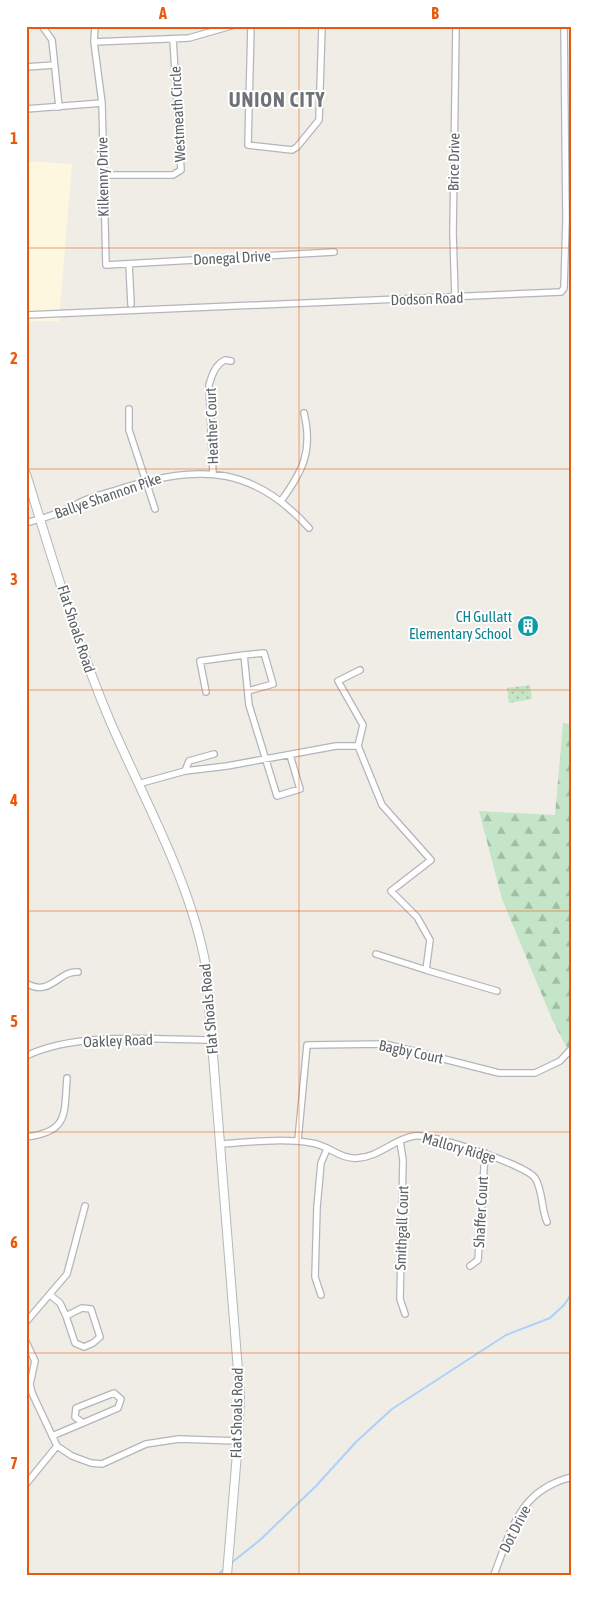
<svg xmlns="http://www.w3.org/2000/svg" width="598" height="1601" font-family="'Asap Condensed',sans-serif">
	<style>
		.commercial { fill: #fcf7de }
		.forest { fill: url(#forest-firs) }
		.park { fill: url(#park-dots) }
		.lines { fill: none; stroke-linecap: round; stroke-linejoin: round }
		.stream { stroke: #abd2fa; stroke-width: 2 }
		.street-casing { stroke: #b3b5ba; stroke-width: 8 }
		.secondary-casing { stroke: #b4b7bc; stroke-width: 10 }
		.street { stroke: #fff; stroke-width: 5.5 }
		.secondary { stroke: #fff; stroke-width: 8 }
		.grid { fill: none; stroke: #e8590c; stroke-width: 1; stroke-opacity: 0.55 }
		.labels { text-anchor: middle; stroke-width: 4; stroke-linejoin: round; paint-order: stroke }
		.street-label { font-size: 15px; fill: #5d6065; stroke: #fff }
		.culture-label { font-size: 15px; fill: #0d838f; stroke: #fff; text-anchor: end }
		.district-label { font-size: 20px; font-weight: bold; letter-spacing: 1px; fill: #6f7277; stroke: #fff }
		.neatline { fill: none; stroke: #e8590c; stroke-width: 2 }
		.grid-label { font-size: 16px; text-anchor: middle; font-weight: bold; fill: #e8590c }
	</style>
	<defs>
		<pattern id="forest-firs" width="22" height="20" patternUnits="userSpaceOnUse" patternTransform="scale(1.25)"><rect width="22" height="20" fill="#c4e5c7"/><path d="M5 1l3.5 6h-7zM16 11l3.5 6h-7z" fill="#a2bda5"/></pattern>
		<pattern id="park-dots" width="8" height="8" patternUnits="userSpaceOnUse" patternTransform="scale(1.25)"><rect width="8" height="8" fill="#c4e5c7"/><path d="M2 2h.1M6 6h.1" fill="none" stroke="#a2bda5" stroke-width="1.8" stroke-linecap="round"/></pattern>
	</defs>
	<rect width="100%" height="100%" fill="#efede6"/>
	<path class="commercial" d="M26 161 72 164 59 321H26Z"/>
	<path class="forest" d="M563 723 572 724V1058L552 1019 502 899 479 811 555 815Z"/>
	<path class="park" d="M530 685 532 699 509 703 507 688Z"/>
	<g class="lines">
		<path class="stream" d="M231 1563 260 1540 316 1486 356 1442 392 1409 506 1335 550 1318 564 1305 572 1293
			M217 1575 226 1568"/>
		<g class="street-casing">
			<path id="street" d="M42 26 52 40 59 107
				M95 26 94 42 102 103 106 265 334 252
				M251 26 248 145 292 150 297 147 319 120 322 26
				M94 42 189 38 231 26
				M26 67 54 65
				M26 109 102 103
				M103 175H173L181 170 173 39
				M129 264 131 304
				M455 297 453 233 456 26
				M26 315 561 292 564 288 566 219 564 26
				M129 409V430L155 509
				M213 474 209 385C212 375 215 365 225 360L231 361
				M281 501C303 471 313 451 304 413
				M26 523C40 519 56 515 69 508 74 506 78 503 83 501 96 495 112 492 126 487 201 464 254 467 309 528
				M244 655 264 653 273 684 248 691
				M206 692 200 661 244 655 249 705 277 796 300 789 290 755
				M358 746 363 725 338 681 360 670
				M185 771 189 761 214 754
				M138 784 185 771 227 766 336 746H358L382 805 431 860 391 891 417 917 430 940 426 970 497 991
				M376 954 426 970
				M26 983C50 998 59 970 78 972
				M26 1056C79 1031 155 1040 213 1040
				M26 1137C69 1132 64 1114 67 1078
				M298 1140 307 1045 385 1044 499 1073H535L560 1061 572 1048
				M400 1141 403 1160 400 1299 405 1314
				M221 1144C251 1142 282 1138 312 1143 328 1145 341 1160 358 1158 379 1157 394 1139 414 1136 431 1133 526 1165 535 1178 543 1190 541 1208 547 1222
				M470 1266 478 1260 485 1153
				M50 1295 60 1303 66 1316
				M321 1295 315 1277 317 1207 321 1163 327 1149
				M82 1308 91 1309 100 1337 93 1343 84 1347 75 1343 66 1316Z
				M26 1322 67 1274 85 1206
				M26 1342 35 1361 30 1384 32 1393 57 1446 72 1456 91 1463 102 1464 146 1444 179 1439 238 1441
				M114 1393 121 1399 118 1408 83 1423 75 1417 76 1408Z
				M52 1436 83 1423
				M26 1484 57 1446
				M494 1575C511 1530 519 1490 572 1477"/>
		</g>
		<g class="secondary-casing">
			<path id="secondary" d="M26 474C52 557 76 641 110 721 144 800 191 882 206 967L240 1396 238 1441 227 1575"/>
		</g>
		<use href="#street" class="street"/>
		<use href="#secondary" class="secondary"/>
	</g>
	<path class="grid" d="M299 26V1575M26 248H572M26 469H572M26 690H572M26 911H572M26 1132H572M26 1353H572"/>
	<defs>
		<g id="building-disc" transform="scale(1.125)"><circle r="9.5" fill="#0f9aa8" stroke="#fff"/><path d="M-4-6H4V6H1V3H-1V6H-4ZM-2.5-4.3h1.7v1.8h-1.7ZM.8-4.3h1.7v1.8H.8ZM-2.5-1h1.7V.8h-1.7ZM.8-1h1.7V.8H.8Z" fill="#fff"/></g>
	</defs>
	<g fill-rule="evenodd">
		<use href="#building-disc" x="528" y="626"/>
	</g>
	<g class="labels">
		<g class="street-label">
			<text transform="translate(178 114) rotate(-93)" y="5">Westmeath Circle</text>
			<text transform="translate(454 162) rotate(-89)" y="5">Brice Drive</text>
			<text transform="translate(103 177) rotate(-91)" y="5">Kilkenny Drive</text>
			<text transform="translate(232 258) rotate(-3)" y="5">Donegal Drive</text>
			<text transform="translate(427 299) rotate(-2)" y="5">Dodson Road</text>
			<text transform="translate(212 426) rotate(-92)" y="5">Heather Court</text>
			<text transform="translate(108 496) rotate(-19)" y="5">Ballye Shannon Pike</text>
			<text transform="translate(76 629) rotate(72)" y="5">Flat Shoals Road</text>
			<text transform="translate(209 1009) rotate(-95)" y="5">Flat Shoals Road</text>
			<text transform="translate(118 1041) rotate(-2)" y="5">Oakley Road</text>
			<text transform="translate(411 1052) rotate(12)" y="5">Bagby Court</text>
			<text transform="translate(459 1148) rotate(16)" y="5">Mallory Ridge</text>
			<text transform="translate(481 1212) rotate(-87)" y="5">Shaffer Court</text>
			<text transform="translate(402 1228) rotate(-88)" y="5">Smithgall Court</text>
			<text transform="translate(237 1413) rotate(-89)" y="5">Flat Shoals Road</text>
			<text transform="translate(515 1529) rotate(-63)" y="5">Dot Drive</text>
		</g>
		<g class="culture-label">
			<text x="512" y="622">CH Gullatt<tspan x="512" dy="17">Elementary School</tspan></text>
		</g>
		<g class="district-label">
			<text x="277" y="107">UNION CITY</text>
		</g>
	</g>
	<rect width="598" height="1601" fill="none" stroke="#ffffff" stroke-width="55"/>
	<rect x="28" y="28" width="542" height="1546" class="neatline"/>
	<g class="grid-label">
		<text x="163" y="19">A</text>
		<text x="435" y="19">B</text>
		<text x="14" y="144">1</text>
		<text x="14" y="364">2</text>
		<text x="14" y="585">3</text>
		<text x="14" y="806">4</text>
		<text x="14" y="1027">5</text>
		<text x="14" y="1248">6</text>
		<text x="14" y="1469">7</text>
	</g>
</svg>
